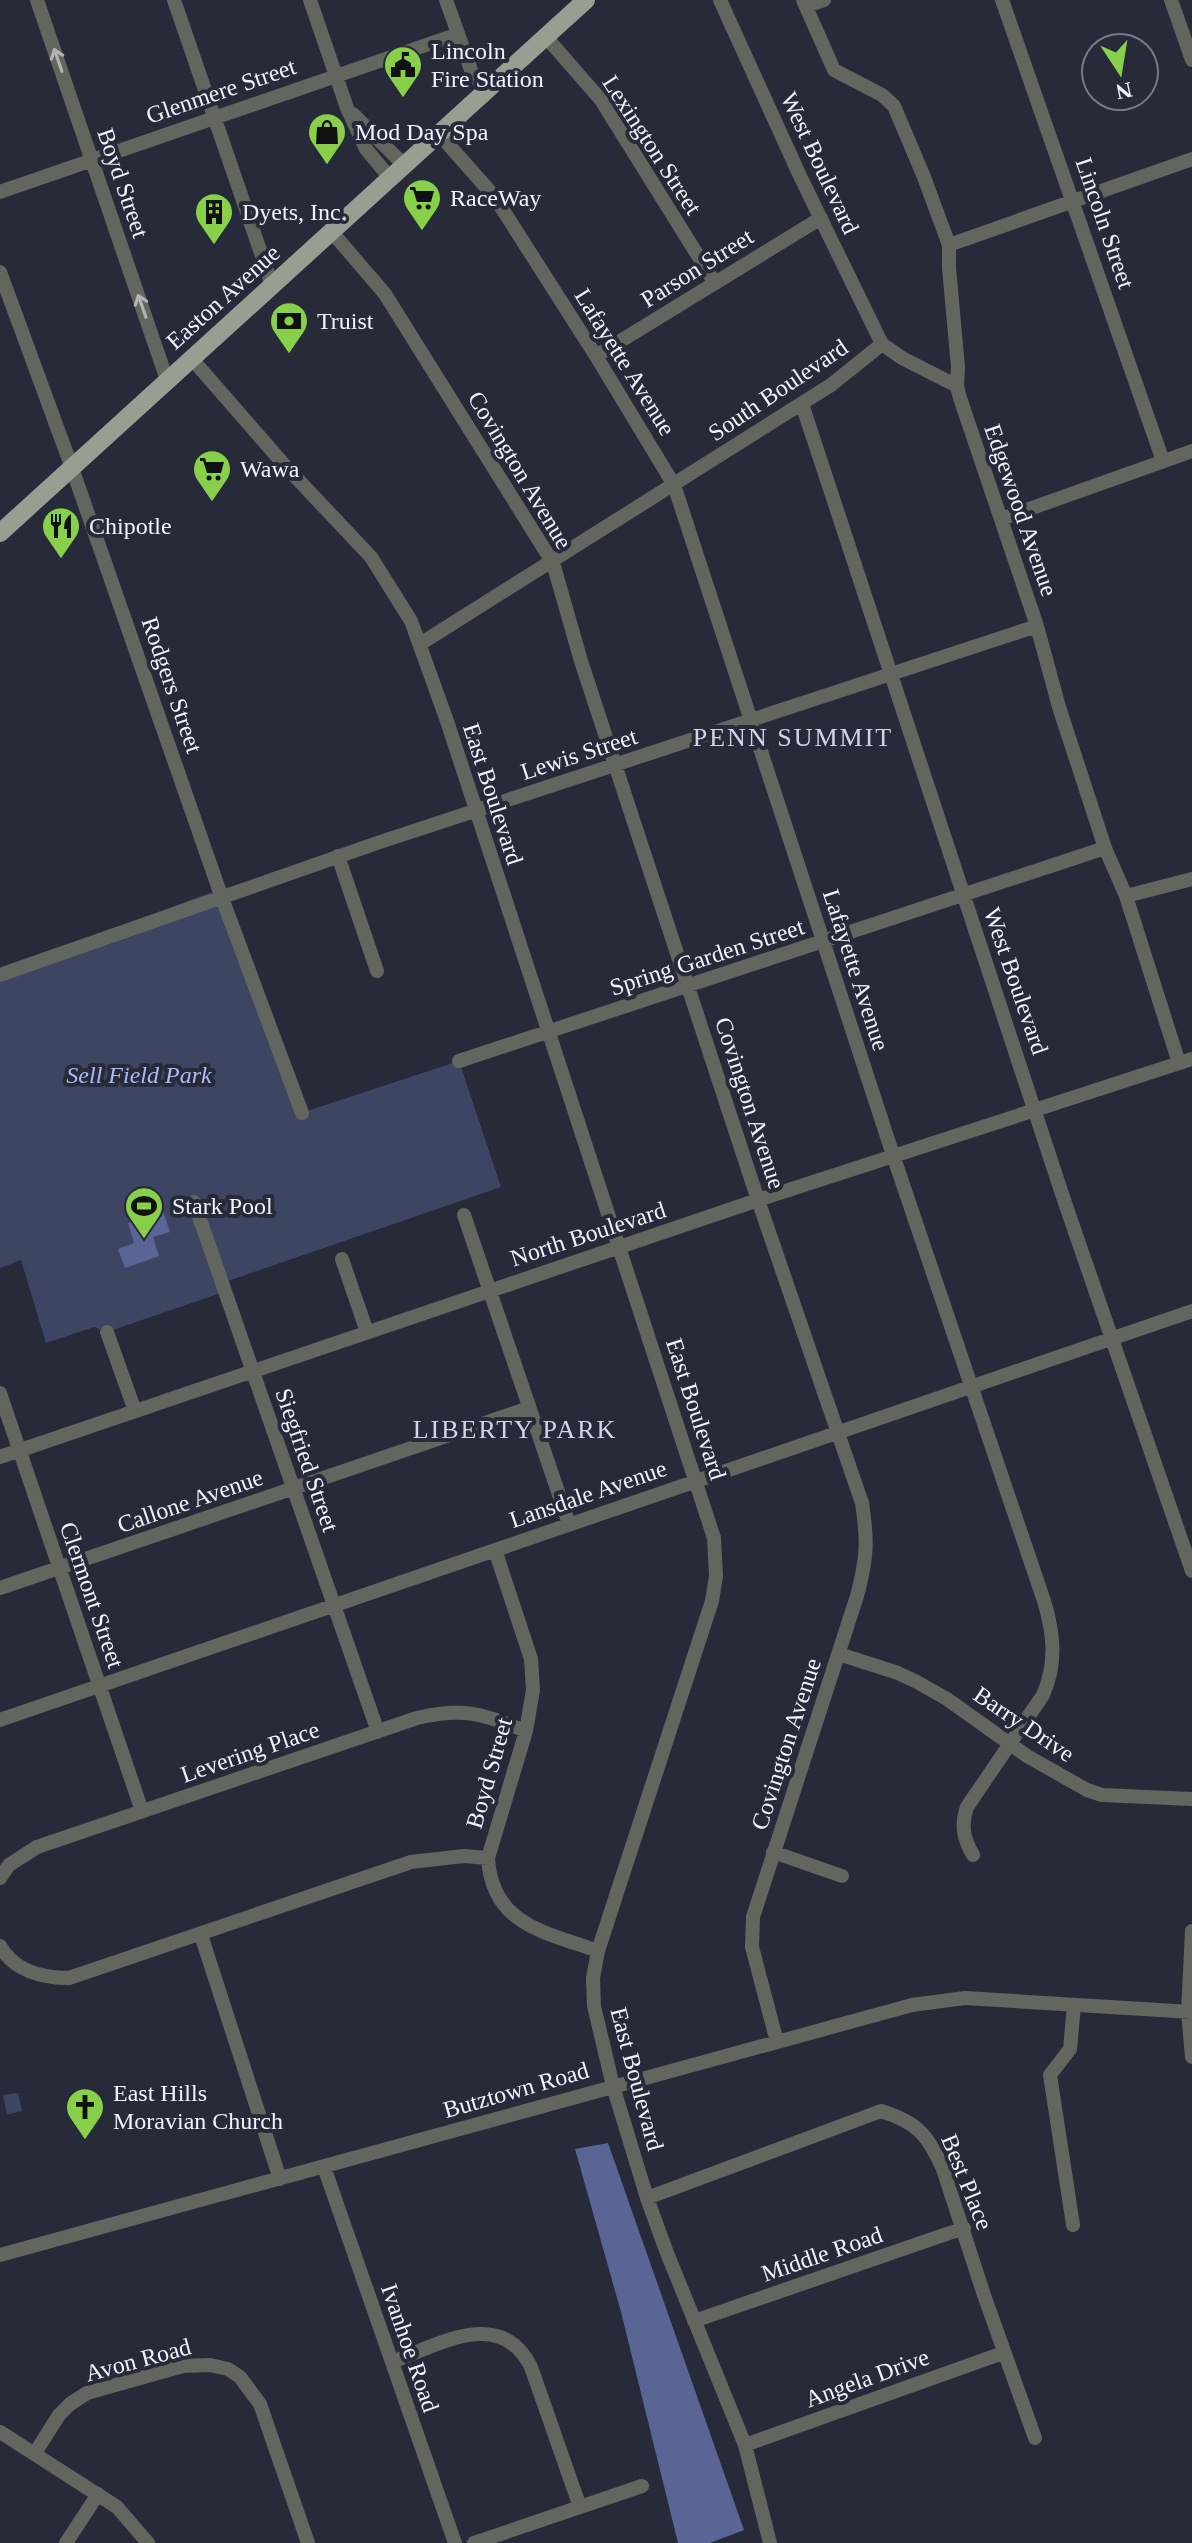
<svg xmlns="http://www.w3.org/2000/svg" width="1192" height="2543" font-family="'Times New Roman',serif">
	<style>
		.green { fill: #3d4563 }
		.water { fill: #5a6596 }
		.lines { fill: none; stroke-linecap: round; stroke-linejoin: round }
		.minor { stroke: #61665f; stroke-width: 14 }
		.major { stroke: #969f91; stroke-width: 18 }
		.oneway { stroke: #b0b4b5 }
		.labels { text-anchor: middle; stroke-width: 8; stroke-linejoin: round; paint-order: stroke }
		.poi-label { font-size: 24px; fill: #f0f3fc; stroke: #272b39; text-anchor: start }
		.street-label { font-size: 24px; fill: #f0f3fc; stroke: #272b39 }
		.park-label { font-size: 24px; font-style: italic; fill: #acbbf8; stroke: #272b39 }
		.neighbourhood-label { font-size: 26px; letter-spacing: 2px; fill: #cfd4e6; stroke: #272b39 }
	</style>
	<rect width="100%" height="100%" fill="#272b39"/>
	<path class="green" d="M220 889 301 1113 459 1061 501 1187 222 1283 224 1292 107 1332 94 1327 46 1343 21 1260 0 1268V971Z
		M18 2093 22 2111 7 2115 3 2095Z"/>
	<path class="water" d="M163 1211 170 1232 153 1237 159 1256 125 1268 118 1249 134 1243 128 1223Z
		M608 2143 744 2530 710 2543H678L621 2312 575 2149Z"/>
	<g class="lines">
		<path class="minor" d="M37 0 167 380
			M174 0 272 285
			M310 0 347 108 366 149 390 178
			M446 0 471 70 486 91
			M720 0 800 176 882 344 902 358 957 386
			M803 0 834 70 882 95 894 106 924 177 949 245V268L958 367 957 386 960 398 1037 626 1059 707 1105 848 1126 896 1179 1063
			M1002 0 1163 461
			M1171 0 1192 60
			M806 6 824 0
			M546 37 601 100 715 283
			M353 114 404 165
			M439 134 494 196 596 356 674 485 893 1155 1044 1601C1054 1634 1057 1663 1043 1695L967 1807C961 1825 963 1838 973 1855
			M0 192 458 34
			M331 231 385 294 553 563 581 661 758 1200 862 1503C868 1541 867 1559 857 1596L753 1917 752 1947 777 2042
			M949 245 1192 159
			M0 272 72 468 222 898 302 1113
			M596 356 821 218
			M192 359 288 469 371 557 411 621 447 721 714 1538 716 1576 712 1601 598 1951 593 1978 594 2006 613 2086 647 2198 667 2253 745 2445 770 2543
			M802 404 1063 1197 1192 1571
			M1001 519 1192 451
			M420 644 831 385 882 344
			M338 856 377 971
			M1126 896 1192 879
			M0 975 380 842 1037 626
			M459 1061 1105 848
			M194 1202 378 1732
			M464 1215 569 1524
			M342 1259 367 1332
			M107 1332 135 1411
			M0 1393 142 1811
			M0 1457 758 1200 1192 1059
			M495 1550 531 1659 533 1690 526 1731 488 1858C492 1925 545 1932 598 1951
			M0 1588 529 1408
			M839 1654 898 1673 917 1682 947 1699 1027 1756 1087 1790 1102 1795 1192 1799
			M0 1720 1192 1311
			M773 1852 842 1876
			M0 1878 9 1865 37 1847 417 1718C465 1707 482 1714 526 1731
			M1192 1931 1188 2012 1192 2057
			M201 1935 280 2179
			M0 1946C14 1971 43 1978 69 1978L411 1862 464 1856 488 1858
			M324 2167 455 2543
			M647 2198 881 2111C917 2122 928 2135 943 2169L984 2295 1035 2438
			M1073 2225 1050 2075 1070 2049 1074 2005
			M0 2255 912 2005 965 1998 1192 2012
			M694 2321 964 2228
			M392 2362C438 2345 501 2306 531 2367L580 2507
			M0 2432 117 2507 148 2543
			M745 2445 1003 2353
			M35 2453 59 2415 70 2404 87 2393 183 2366 210 2365 228 2369 240 2377 260 2404 308 2543
			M66 2543 98 2494
			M474 2543 642 2486"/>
		<path class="major" d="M0 533 586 0"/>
	</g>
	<defs><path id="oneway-shaft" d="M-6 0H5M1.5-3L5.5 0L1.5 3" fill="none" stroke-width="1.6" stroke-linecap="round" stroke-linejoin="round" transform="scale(2)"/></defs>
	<g class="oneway">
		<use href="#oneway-shaft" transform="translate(58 60) rotate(-109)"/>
		<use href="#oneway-shaft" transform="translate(142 306) rotate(-109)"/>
	</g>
	<defs>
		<g id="civic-pin" transform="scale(2)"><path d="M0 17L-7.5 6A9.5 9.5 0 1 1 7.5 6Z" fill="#88cf4a" stroke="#272b39"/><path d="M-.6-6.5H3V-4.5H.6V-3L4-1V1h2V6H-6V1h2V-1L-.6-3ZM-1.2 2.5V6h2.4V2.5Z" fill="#111"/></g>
		<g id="shop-pin" transform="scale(2)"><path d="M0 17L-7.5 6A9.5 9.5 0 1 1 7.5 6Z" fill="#88cf4a" stroke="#272b39"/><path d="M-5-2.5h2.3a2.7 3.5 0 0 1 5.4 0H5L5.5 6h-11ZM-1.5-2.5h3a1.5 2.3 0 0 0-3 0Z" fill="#111"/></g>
		<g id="supermarket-pin" transform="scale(2)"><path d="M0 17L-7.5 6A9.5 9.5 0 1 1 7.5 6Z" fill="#88cf4a" stroke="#272b39"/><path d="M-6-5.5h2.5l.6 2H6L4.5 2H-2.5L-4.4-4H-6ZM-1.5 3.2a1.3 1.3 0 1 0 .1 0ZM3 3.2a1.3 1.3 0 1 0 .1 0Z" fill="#111"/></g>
		<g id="building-pin" transform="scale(2)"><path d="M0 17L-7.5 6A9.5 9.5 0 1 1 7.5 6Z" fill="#88cf4a" stroke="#272b39"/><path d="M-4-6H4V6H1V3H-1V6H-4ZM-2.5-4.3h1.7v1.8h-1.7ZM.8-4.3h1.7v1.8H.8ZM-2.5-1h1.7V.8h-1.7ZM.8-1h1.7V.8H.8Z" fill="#111"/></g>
		<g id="bank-pin" transform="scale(2)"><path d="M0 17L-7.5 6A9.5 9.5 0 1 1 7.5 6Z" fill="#88cf4a" stroke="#272b39"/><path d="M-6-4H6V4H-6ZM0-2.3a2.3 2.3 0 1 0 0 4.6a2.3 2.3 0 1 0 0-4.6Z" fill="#111"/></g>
		<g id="restaurant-pin" transform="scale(2)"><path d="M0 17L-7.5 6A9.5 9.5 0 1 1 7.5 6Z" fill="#88cf4a" stroke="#272b39"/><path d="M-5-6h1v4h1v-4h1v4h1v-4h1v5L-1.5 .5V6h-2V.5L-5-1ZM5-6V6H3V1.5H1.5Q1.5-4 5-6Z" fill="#111"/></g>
		<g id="stadium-pin" transform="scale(2)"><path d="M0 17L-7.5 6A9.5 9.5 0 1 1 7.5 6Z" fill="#88cf4a" stroke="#272b39"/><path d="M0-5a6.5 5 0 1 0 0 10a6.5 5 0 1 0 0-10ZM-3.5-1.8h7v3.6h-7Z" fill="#111"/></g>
		<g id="church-pin" transform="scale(2)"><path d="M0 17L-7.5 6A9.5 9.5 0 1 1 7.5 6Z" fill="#88cf4a" stroke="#272b39"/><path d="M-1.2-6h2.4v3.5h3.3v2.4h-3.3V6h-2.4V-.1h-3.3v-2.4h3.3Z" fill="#111"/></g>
	</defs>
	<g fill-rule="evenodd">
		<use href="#civic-pin" x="403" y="65"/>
		<use href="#shop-pin" x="327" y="132"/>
		<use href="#supermarket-pin" x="422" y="198"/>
		<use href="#building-pin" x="214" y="212"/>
		<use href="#bank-pin" x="289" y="321"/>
		<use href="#supermarket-pin" x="212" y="469"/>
		<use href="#restaurant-pin" x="61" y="526"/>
		<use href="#stadium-pin" x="144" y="1206"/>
		<use href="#church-pin" x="85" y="2107"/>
	</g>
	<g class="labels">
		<g class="poi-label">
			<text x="431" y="59">Lincoln<tspan x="431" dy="28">Fire Station</tspan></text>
			<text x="355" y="140">Mod Day Spa</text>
			<text x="450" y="206">RaceWay</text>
			<text x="242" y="220">Dyets, Inc.</text>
			<text x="317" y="329">Truist</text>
			<text x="240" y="477">Wawa</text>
			<text x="89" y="534">Chipotle</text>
			<text x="172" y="1214">Stark Pool</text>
			<text x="113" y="2101">East Hills<tspan x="113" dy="28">Moravian Church</tspan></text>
		</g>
		<g class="street-label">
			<text transform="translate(221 91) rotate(-19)" y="8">Glenmere Street</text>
			<text transform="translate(652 145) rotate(57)" y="8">Lexington Street</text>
			<text transform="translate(820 163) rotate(65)" y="8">West Boulevard</text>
			<text transform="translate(123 183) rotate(71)" y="8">Boyd Street</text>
			<text transform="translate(1105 223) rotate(71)" y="8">Lincoln Street</text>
			<text transform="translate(697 268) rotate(-32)" y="8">Parson Street</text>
			<text transform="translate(223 297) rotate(-42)" y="8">Easton Avenue</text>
			<text transform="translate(625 362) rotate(58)" y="8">Lafayette Avenue</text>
			<text transform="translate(778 390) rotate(-34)" y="8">South Boulevard</text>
			<text transform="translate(520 470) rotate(59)" y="8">Covington Avenue</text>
			<text transform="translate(1021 510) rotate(71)" y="8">Edgewood Avenue</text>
			<text transform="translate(172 685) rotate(71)" y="8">Rodgers Street</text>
			<text transform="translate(579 754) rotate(-18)" y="8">Lewis Street</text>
			<text transform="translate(493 794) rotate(72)" y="8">East Boulevard</text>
			<text transform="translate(707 957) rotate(-18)" y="8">Spring Garden Street</text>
			<text transform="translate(856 970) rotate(72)" y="8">Lafayette Avenue</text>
			<text transform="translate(1016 981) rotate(71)" y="8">West Boulevard</text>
			<text transform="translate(750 1103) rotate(72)" y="8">Covington Avenue</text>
			<text transform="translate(588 1234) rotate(-18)" y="8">North Boulevard</text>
			<text transform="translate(696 1409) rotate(72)" y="8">East Boulevard</text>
			<text transform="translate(307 1460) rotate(71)" y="8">Siegfried Street</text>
			<text transform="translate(588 1494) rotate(-19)" y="8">Lansdale Avenue</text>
			<text transform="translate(190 1501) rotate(-19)" y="8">Callone Avenue</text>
			<text transform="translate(92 1595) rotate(71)" y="8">Clermont Street</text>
			<text transform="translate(1024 1724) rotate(34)" y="8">Barry Drive</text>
			<text transform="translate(786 1744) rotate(-72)" y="8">Covington Avenue</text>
			<text transform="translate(250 1752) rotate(-19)" y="8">Levering Place</text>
			<text transform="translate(489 1773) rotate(-74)" y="8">Boyd Street</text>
			<text transform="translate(637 2079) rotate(75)" y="8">East Boulevard</text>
			<text transform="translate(516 2090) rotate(-16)" y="8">Butztown Road</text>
			<text transform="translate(967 2182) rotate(68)" y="8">Best Place</text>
			<text transform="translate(822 2254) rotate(-19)" y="8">Middle Road</text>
			<text transform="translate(410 2348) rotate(71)" y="8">Ivanhoe Road</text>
			<text transform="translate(138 2360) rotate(-15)" y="8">Avon Road</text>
			<text transform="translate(867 2378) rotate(-20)" y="8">Angela Drive</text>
		</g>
		<g class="park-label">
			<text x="139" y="1083">Sell Field Park</text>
		</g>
		<g class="neighbourhood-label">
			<text x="793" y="746">PENN SUMMIT</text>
			<text x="515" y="1438">LIBERTY PARK</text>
		</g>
	</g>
	<g transform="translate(1120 72) rotate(168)"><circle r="38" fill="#272b39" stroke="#777b87" stroke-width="2"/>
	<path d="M0-6L14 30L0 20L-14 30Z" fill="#88cf4a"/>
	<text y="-12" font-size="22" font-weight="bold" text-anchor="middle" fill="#f0f3fc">N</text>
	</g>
</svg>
